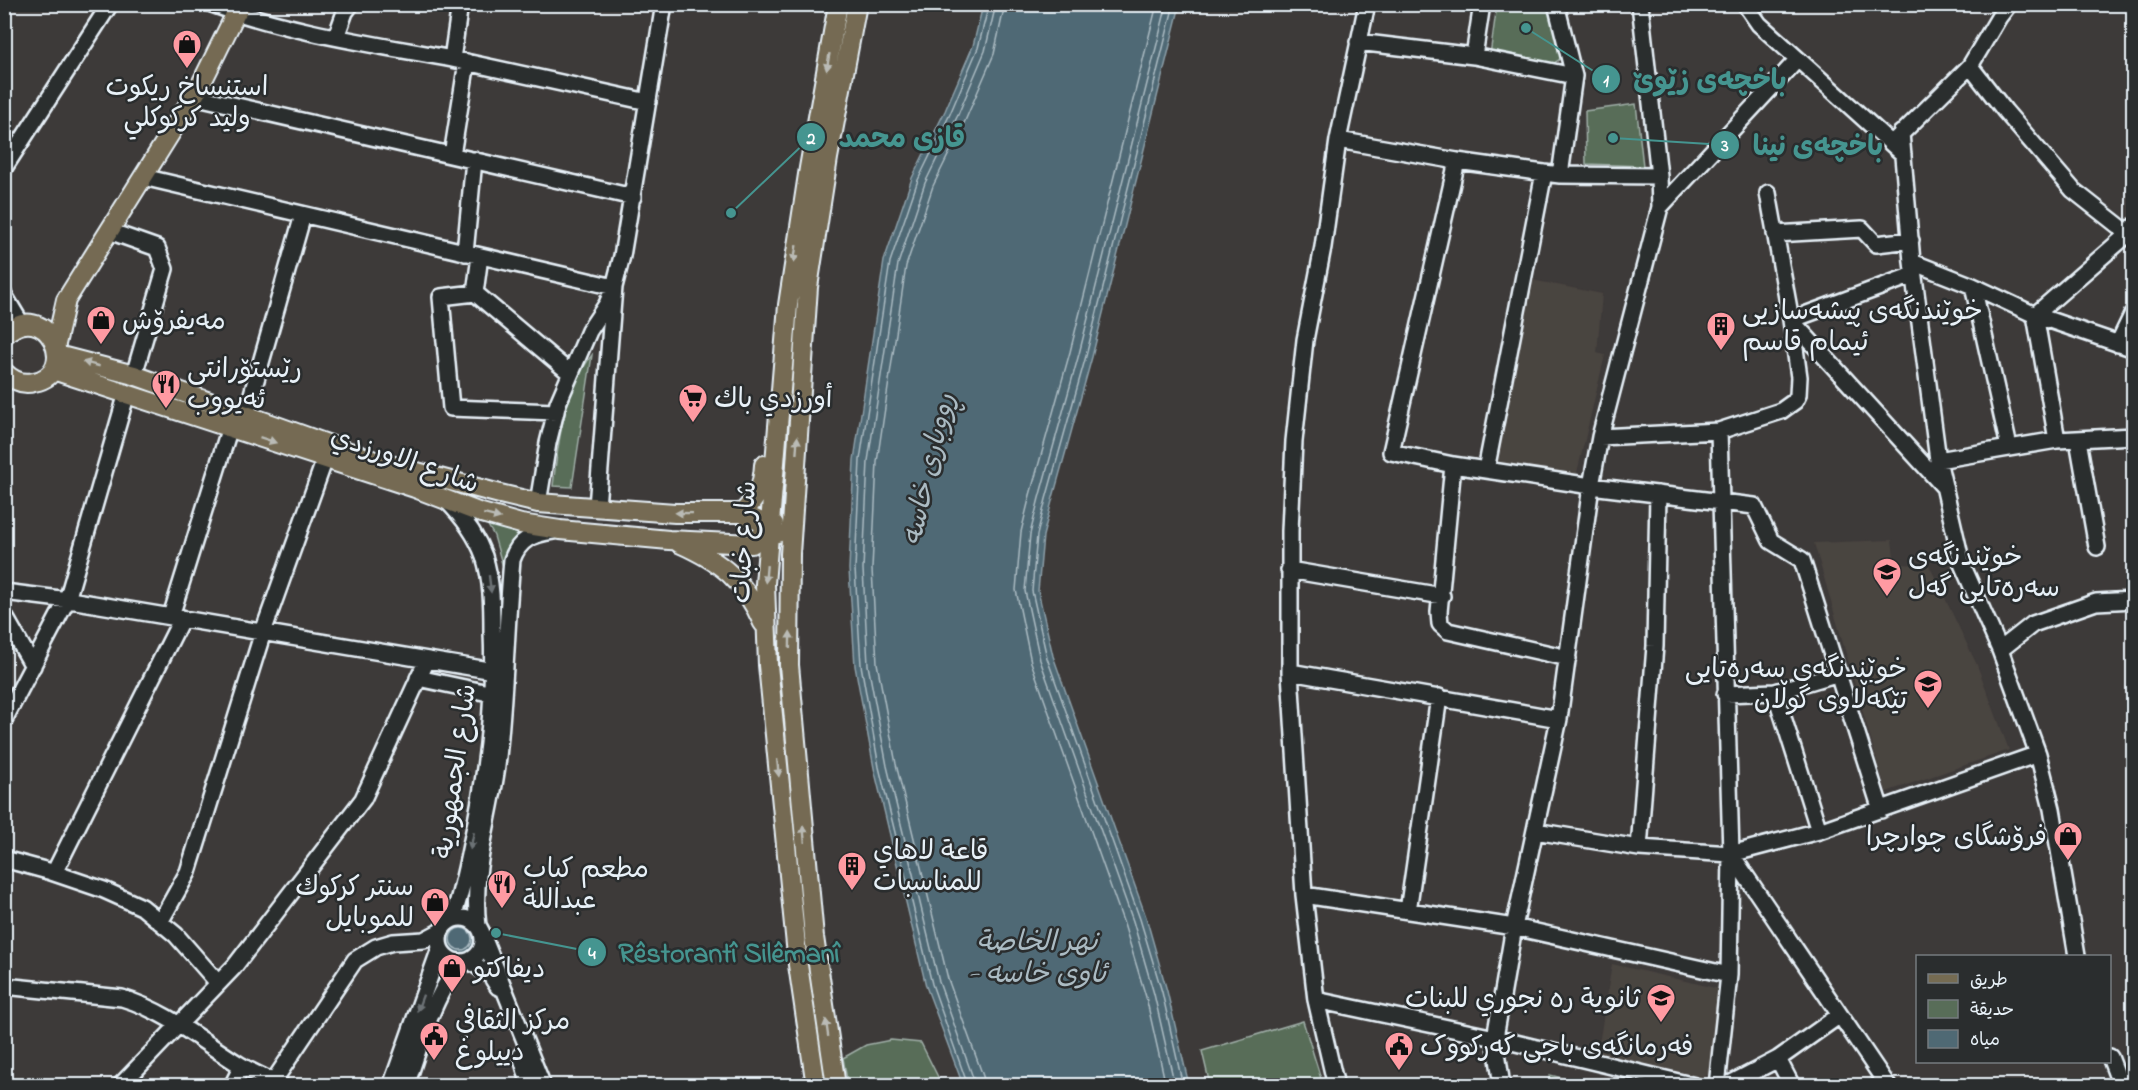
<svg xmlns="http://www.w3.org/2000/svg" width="2138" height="1090" font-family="'Indie Flower','Playpen Sans Arabic',sans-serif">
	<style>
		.built { fill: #4a4440 }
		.green { fill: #586d58; stroke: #a0afa8; stroke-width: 1.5 }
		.water { fill: #4f6974; stroke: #8c9fa9; stroke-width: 1.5 }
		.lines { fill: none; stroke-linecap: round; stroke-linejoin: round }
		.shore { stroke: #abbbc3; stroke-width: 1.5 }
		.minor-casing { stroke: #e8f1f8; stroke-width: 20 }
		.major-casing { stroke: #e8f1f8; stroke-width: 22 }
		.minor { stroke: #2a2d2e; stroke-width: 15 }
		.major { stroke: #756b52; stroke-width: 18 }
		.oneway { fill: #babbb6 }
		.oneway2 { fill: #6c7275 }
		.labels { text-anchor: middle; stroke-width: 5; stroke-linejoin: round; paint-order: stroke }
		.poi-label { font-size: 27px; fill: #e8f1f8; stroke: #2a2d2e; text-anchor: start }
		.street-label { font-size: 27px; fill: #e8f1f8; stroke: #2a2d2e }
		.water-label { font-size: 28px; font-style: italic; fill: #abbbc3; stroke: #2a2d2e }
		.leader { fill: none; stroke: #459590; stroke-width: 2 }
		.callout-dot { fill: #459590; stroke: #2a2d2e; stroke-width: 2 }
		.mark-label { font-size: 18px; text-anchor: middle; font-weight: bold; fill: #fff }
		.callout-label { font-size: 28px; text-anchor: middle; font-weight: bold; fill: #459590; stroke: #2a2d2e; stroke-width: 5; stroke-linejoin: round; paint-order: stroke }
	</style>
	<rect width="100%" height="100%" fill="#3d3a39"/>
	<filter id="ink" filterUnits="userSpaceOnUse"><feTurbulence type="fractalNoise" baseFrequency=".0167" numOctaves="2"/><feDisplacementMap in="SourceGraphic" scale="12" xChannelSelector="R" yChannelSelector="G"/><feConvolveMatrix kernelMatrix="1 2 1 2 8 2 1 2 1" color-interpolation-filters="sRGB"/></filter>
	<g filter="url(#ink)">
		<path class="built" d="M1532 280 1602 294 1597 353 1605 355 1576 477 1495 463 1513 363Z
			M1892 540 1895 564 1929 565 1977 665 2009 750 1886 792 1814 543Z
			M1612 964 1724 990 1714 1071 1697 1082 1597 1056Z"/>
		<path class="green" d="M1497 5H1551L1563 57 1554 63 1548 64 1490 55Z
			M1636 104 1643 166 1586 164 1585 111Z
			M592 355 572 487 553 486C558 442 564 391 592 355Z
			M482 515 526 531C507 544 510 560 507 581L494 536Z
			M1303 1021 1323 1085H1210L1202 1051Z
			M891 1040 921 1043 942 1085H848L843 1058 866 1045Z
			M1550 1075 1589 1085H1547Z"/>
		<path class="water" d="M983 5H1180L1092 357 1052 501 1043 536 1038 591 1053 656 1146 917 1167 991 1189 1085H963L926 986 874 768 855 666 849 569 854 460 884 261 912 178 945 111 973 46Z
			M444 939a17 17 0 1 1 34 0a17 17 0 1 1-34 0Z"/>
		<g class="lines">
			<path class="shore" d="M1157 4 1070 352 1030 495 1021 532 1016 590 1031 662 1124 924 1146 997 1166 1086
				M1167 4 1079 354 1039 498 1030 534 1025 591 1040 660 1133 921 1154 994 1175 1086
				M1174 4 1086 356 1046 499 1037 535 1032 591 1047 658 1140 919 1162 992 1183 1086
				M450 939a11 11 0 1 1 22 0a11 11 0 1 1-22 0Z
				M968 1086 932 984 879 767 861 665 855 569 860 460 890 262 918 180 950 114 978 48 989 4
				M976 1086 939 982 887 766 868 665 863 569 868 461 898 264 925 183 957 117 985 51 996 4
				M985 1086 983 1076 948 979 896 764 877 663 872 569 877 462 906 266 933 186 965 121 994 54 1005 4"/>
			<g class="minor-casing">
				<path id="minor" d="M212 4C289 32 372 44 452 59L460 4
					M1745 4 1759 24 1903 154
					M336 37 345 12 351 4
					M1358 42 1474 56 1574 76
					M1474 56 1482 4
					M452 59 648 102
					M1970 66 2005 111 2073 190 2134 238
					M193 96 633 197
					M1901 133 1912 262 1973 286 2035 315 2134 349
					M1896 139 1970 66 1999 17 2009 4
					M1338 140 1457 161 1391 452 1453 465 1591 486 1754 506 1771 541 1802 560 1881 810
					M452 155 467 62
					M1457 161 1544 173
					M4 168 110 4
					M1560 175 1659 176
					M143 177 614 287 597 507
					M1660 207 1798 59
					M109 231 157 248 165 269 134 375
					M1775 234 1862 229 1876 244 1911 240
					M465 253 474 160
					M1912 262 1938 460 1962 564 2000 650 2038 754 2052 809 2077 956
					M1913 275 1791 320 1943 486
					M1973 286 2009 447
					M475 293 480 256
					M4 295 22 325
					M2118 344 2134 311
					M556 412 451 408 441 297 475 293 570 373
					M246 415 303 215
					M1600 437 1719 431 1781 411 1795 401 1798 395 1799 377 1791 320 1768 193
					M2057 440 2035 315 2128 234 2134 226
					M2078 440 2097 547
					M1938 460 2057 440 2134 436
					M1453 465 1439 612 1440 624 1448 631 1568 658
					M1486 470 1544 173 1560 175 1574 76 1556 4
					M446 500C462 516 476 534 484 556 492 581 492 607 492 632 495 705 487 774 471 845 466 870 461 895 452 920
					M538 503 548 443 558 403 589 331 607 304 614 287 622 256 664 4
					M1289 570 1442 596
					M4 592 76 601 494 671
					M4 615 33 666
					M171 616 230 427
					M2000 650 2033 624 2096 602 2134 600
					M1290 672 1559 719
					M418 678 493 694
					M1775 692 1819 831
					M1725 694 1775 692 1839 673
					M4 720 67 600 127 393
					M1535 831 1639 848 1731 854 1819 831 2038 754
					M1639 848 1655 646 1658 494
					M1731 854 1888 1086
					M4 859 48 871 104 890 142 907 176 935 218 983
					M54 873 182 618
					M1304 895 1514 927 1729 975
					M1408 911 1439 697
					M439 940a22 22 0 1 1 44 0a22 22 0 1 1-44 0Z
					M160 922 188 872 263 632 325 459
					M478 926C471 873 490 819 497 766 505 698 506 629 512 560 519 539 533 534 553 531
					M484 939 543 1086
					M470 961 491 976 498 987
					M4 986 122 998C166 1011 201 1041 240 1065 253 1073 268 1079 282 1086
					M1316 1000 1495 1038 1695 1086
					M521 1055 530 1086
					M2110 1057 2121 1086
					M1778 1059 1792 1086
					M273 1082 355 960 376 947 393 942 424 940 441 931
					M120 1086 234 967 363 799 427 660
					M232 1086 242 1066
					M391 1086 440 948
					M406 1086C418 1052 436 985 463 963
					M1336 1086 1316 1000 1304 895 1290 672V531L1294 441 1305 340 1323 247 1338 140 1367 4
					M1502 1086 1495 1038 1514 927 1559 719 1591 486 1600 437 1660 207 1659 176 1640 4
					M1717 1086 1729 975 1731 854 1719 431
					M1726 1086 1778 1059 1840 1015"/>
			</g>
			<g class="major-casing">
				<path id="major" d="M4 335C46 295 82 373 34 382 22 385 12 380 4 372
					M56 344 66 300 200 86 236 13 242 4
					M57 355 134 375 375 461 500 494 538 503 675 513H742L763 523 777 533
					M53 370 415 488 478 512 521 524 560 530 669 540 752 544 774 524
					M742 513C757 499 763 486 764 465
					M679 543C722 562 744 580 763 623
					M816 1086 798 965 768 665 765 584 788 305 809 168 838 4
					M836 1086 814 937 789 665 790 554 808 287 828 158 857 4"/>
			</g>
			<use href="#minor" class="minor"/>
			<use href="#major" class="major"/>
		</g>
		<defs><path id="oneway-solid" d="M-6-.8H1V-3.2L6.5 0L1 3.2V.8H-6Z" transform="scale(1.5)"/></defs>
		<g class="oneway">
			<use href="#oneway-solid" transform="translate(828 62) rotate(100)"/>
			<use href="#oneway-solid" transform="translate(795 254) rotate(99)"/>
			<use href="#oneway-solid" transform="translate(91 364) rotate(-165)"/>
			<use href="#oneway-solid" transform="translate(268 440) rotate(19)"/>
			<use href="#oneway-solid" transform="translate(797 445) rotate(-86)"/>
			<use href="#oneway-solid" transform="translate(684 513) rotate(-179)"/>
			<use href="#oneway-solid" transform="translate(492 516) rotate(14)"/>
			<use href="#oneway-solid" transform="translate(766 574) rotate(95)"/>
			<use href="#oneway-solid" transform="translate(790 640) rotate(-89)"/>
			<use href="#oneway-solid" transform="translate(778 768) rotate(84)"/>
			<use href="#oneway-solid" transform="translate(804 834) rotate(-95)"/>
			<use href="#oneway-solid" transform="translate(827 1028) rotate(-98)"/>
		</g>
		<g class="oneway2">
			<use href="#oneway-solid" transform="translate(490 584) rotate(83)"/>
			<use href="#oneway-solid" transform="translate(472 841) rotate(102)"/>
			<use href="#oneway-solid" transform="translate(420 1003) rotate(110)"/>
		</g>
	</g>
	<defs>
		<g id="shop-pin" transform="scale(1.5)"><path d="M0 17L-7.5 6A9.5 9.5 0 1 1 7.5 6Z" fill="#ff9aa2" stroke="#2a2d2e"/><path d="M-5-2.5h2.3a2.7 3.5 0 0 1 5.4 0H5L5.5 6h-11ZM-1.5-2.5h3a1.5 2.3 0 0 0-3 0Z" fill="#111"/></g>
		<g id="building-pin" transform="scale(1.5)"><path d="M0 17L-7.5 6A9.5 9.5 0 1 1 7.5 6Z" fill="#ff9aa2" stroke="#2a2d2e"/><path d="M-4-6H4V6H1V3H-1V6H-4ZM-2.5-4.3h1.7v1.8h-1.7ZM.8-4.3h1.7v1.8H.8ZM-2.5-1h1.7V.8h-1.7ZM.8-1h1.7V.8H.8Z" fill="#111"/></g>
		<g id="restaurant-pin" transform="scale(1.5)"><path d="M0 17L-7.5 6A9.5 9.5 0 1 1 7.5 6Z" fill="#ff9aa2" stroke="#2a2d2e"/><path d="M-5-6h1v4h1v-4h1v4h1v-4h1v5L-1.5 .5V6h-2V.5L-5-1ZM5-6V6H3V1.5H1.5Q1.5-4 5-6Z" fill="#111"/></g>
		<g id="supermarket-pin" transform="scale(1.5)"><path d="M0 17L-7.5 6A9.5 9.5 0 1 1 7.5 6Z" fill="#ff9aa2" stroke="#2a2d2e"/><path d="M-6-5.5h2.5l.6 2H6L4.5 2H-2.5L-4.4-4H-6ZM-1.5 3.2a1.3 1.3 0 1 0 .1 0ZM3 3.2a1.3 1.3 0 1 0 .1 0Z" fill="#111"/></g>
		<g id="school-pin" transform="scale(1.5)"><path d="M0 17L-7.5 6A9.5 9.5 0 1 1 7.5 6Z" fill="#ff9aa2" stroke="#2a2d2e"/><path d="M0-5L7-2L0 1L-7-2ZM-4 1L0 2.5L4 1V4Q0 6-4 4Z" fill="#111"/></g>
		<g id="civic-pin" transform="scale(1.5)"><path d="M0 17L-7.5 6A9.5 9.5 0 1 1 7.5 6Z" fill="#ff9aa2" stroke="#2a2d2e"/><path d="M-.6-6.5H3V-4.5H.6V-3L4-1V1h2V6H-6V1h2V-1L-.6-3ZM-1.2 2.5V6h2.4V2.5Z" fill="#111"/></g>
	</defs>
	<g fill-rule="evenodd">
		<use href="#shop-pin" x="187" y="44"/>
		<use href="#shop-pin" x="101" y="320"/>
		<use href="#building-pin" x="1721" y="326"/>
		<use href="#restaurant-pin" x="166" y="384"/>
		<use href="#supermarket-pin" x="693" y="398"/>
		<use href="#school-pin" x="1887" y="572"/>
		<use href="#school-pin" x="1928" y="684"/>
		<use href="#shop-pin" x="2068" y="836"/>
		<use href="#building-pin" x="852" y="866"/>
		<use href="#restaurant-pin" x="502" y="884"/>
		<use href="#shop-pin" x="435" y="902"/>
		<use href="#shop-pin" x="452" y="968"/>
		<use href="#school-pin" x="1661" y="998"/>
		<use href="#civic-pin" x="434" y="1036"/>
		<use href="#civic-pin" x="1399" y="1046"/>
	</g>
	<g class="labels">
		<g class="poi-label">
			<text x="187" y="95" text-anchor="middle">استنساخ ريكوت<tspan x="187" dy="31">وليد كركوكلي</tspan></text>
			<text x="1742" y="319">خوێندنگەی پیشەسازیی<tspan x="1742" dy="31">ئیمام قاسم</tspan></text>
			<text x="122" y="329">مەیفرۆش</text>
			<text x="187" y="377">رێستۆرانتی<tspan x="187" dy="31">ئەیووب</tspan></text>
			<text x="714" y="407">أورزدي باك</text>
			<text x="1908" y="565">خوێندنگەی<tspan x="1908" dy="31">سەرەتایی گەل</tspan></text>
			<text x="1907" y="677" text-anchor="end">خوێندنگەی سەرەتایی<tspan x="1907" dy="31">تێکەڵاوی گوڵان</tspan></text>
			<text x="2047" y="845" text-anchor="end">فرۆشگای چوارچرا</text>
			<text x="873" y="859">قاعة لاهاي<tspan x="873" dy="31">للمناسبات</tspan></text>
			<text x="523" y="877">مطعم كباب<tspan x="523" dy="31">عبداللة</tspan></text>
			<text x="414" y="895" text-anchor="end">سنتر كركوك<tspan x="414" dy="31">للموبايل</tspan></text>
			<text x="473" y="977">ديفاكتو</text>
			<text x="1640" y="1007" text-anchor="end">ثانوية ره نجوري للبنات</text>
			<text x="455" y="1029">مركز الثقافي<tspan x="455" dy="31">دييلوغ</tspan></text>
			<text x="1420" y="1055">فەرمانگەی باجی کەرکووک</text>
		</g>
		<g class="street-label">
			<text transform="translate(405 459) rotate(19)" y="9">شارع الاورزدي</text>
			<text transform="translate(743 542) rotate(-87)" y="9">شارع خبات</text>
			<text transform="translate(454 771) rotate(-82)" y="9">شارع الجمهورية</text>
		</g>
		<g class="water-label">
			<text transform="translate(927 469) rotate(-77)" y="10">ڕووباری خاسە</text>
			<text x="1037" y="950">نهر الخاصة<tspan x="1037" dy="32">- ئاوی خاسە</tspan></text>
		</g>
	</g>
	<path class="leader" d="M1526 28L1606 79M731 213L811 137M1613 138L1725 145M496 933L592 952"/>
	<g class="callout-dot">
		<circle cx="1526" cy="28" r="6"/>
		<circle cx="731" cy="213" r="6"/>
		<circle cx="1613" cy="138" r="6"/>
		<circle cx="496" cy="933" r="6"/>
		<circle cx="1606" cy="79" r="15"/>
		<circle cx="811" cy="137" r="15"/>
		<circle cx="1725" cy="145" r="15"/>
		<circle cx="592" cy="952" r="15"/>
	</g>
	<g class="mark-label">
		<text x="1606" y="86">1</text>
		<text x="811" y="144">2</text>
		<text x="1725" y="151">3</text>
		<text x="592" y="959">4</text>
	</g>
	<g class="callout-label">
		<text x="1710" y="89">باخچەی زێوێ</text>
		<text x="902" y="147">قازی محمد</text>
		<text x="1818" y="155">باخچەی نینا</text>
		<text x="729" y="962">Rêstorantî Silêmanî</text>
	</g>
	<rect width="2138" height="1090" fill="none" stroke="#2a2d2e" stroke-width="24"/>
	<rect x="12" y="12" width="2114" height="1066" fill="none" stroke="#e8f1f8" stroke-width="2" filter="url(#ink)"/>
	<rect x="1916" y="955" width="195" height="108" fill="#2a2d2e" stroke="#767b7f" stroke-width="1.5"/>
	<rect x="1928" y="974" width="30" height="9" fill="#756b52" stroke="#767b7f" stroke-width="1.5"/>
	<text x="1970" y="985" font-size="18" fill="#e8f1f8">طريق</text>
	<rect x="1928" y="1000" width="30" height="18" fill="#586d58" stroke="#767b7f" stroke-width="1.5"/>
	<text x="1970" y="1015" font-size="18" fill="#e8f1f8">حديقة</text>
	<rect x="1928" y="1030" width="30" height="18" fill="#4f6974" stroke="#767b7f" stroke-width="1.5"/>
	<text x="1970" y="1045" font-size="18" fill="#e8f1f8">مياه</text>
</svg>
